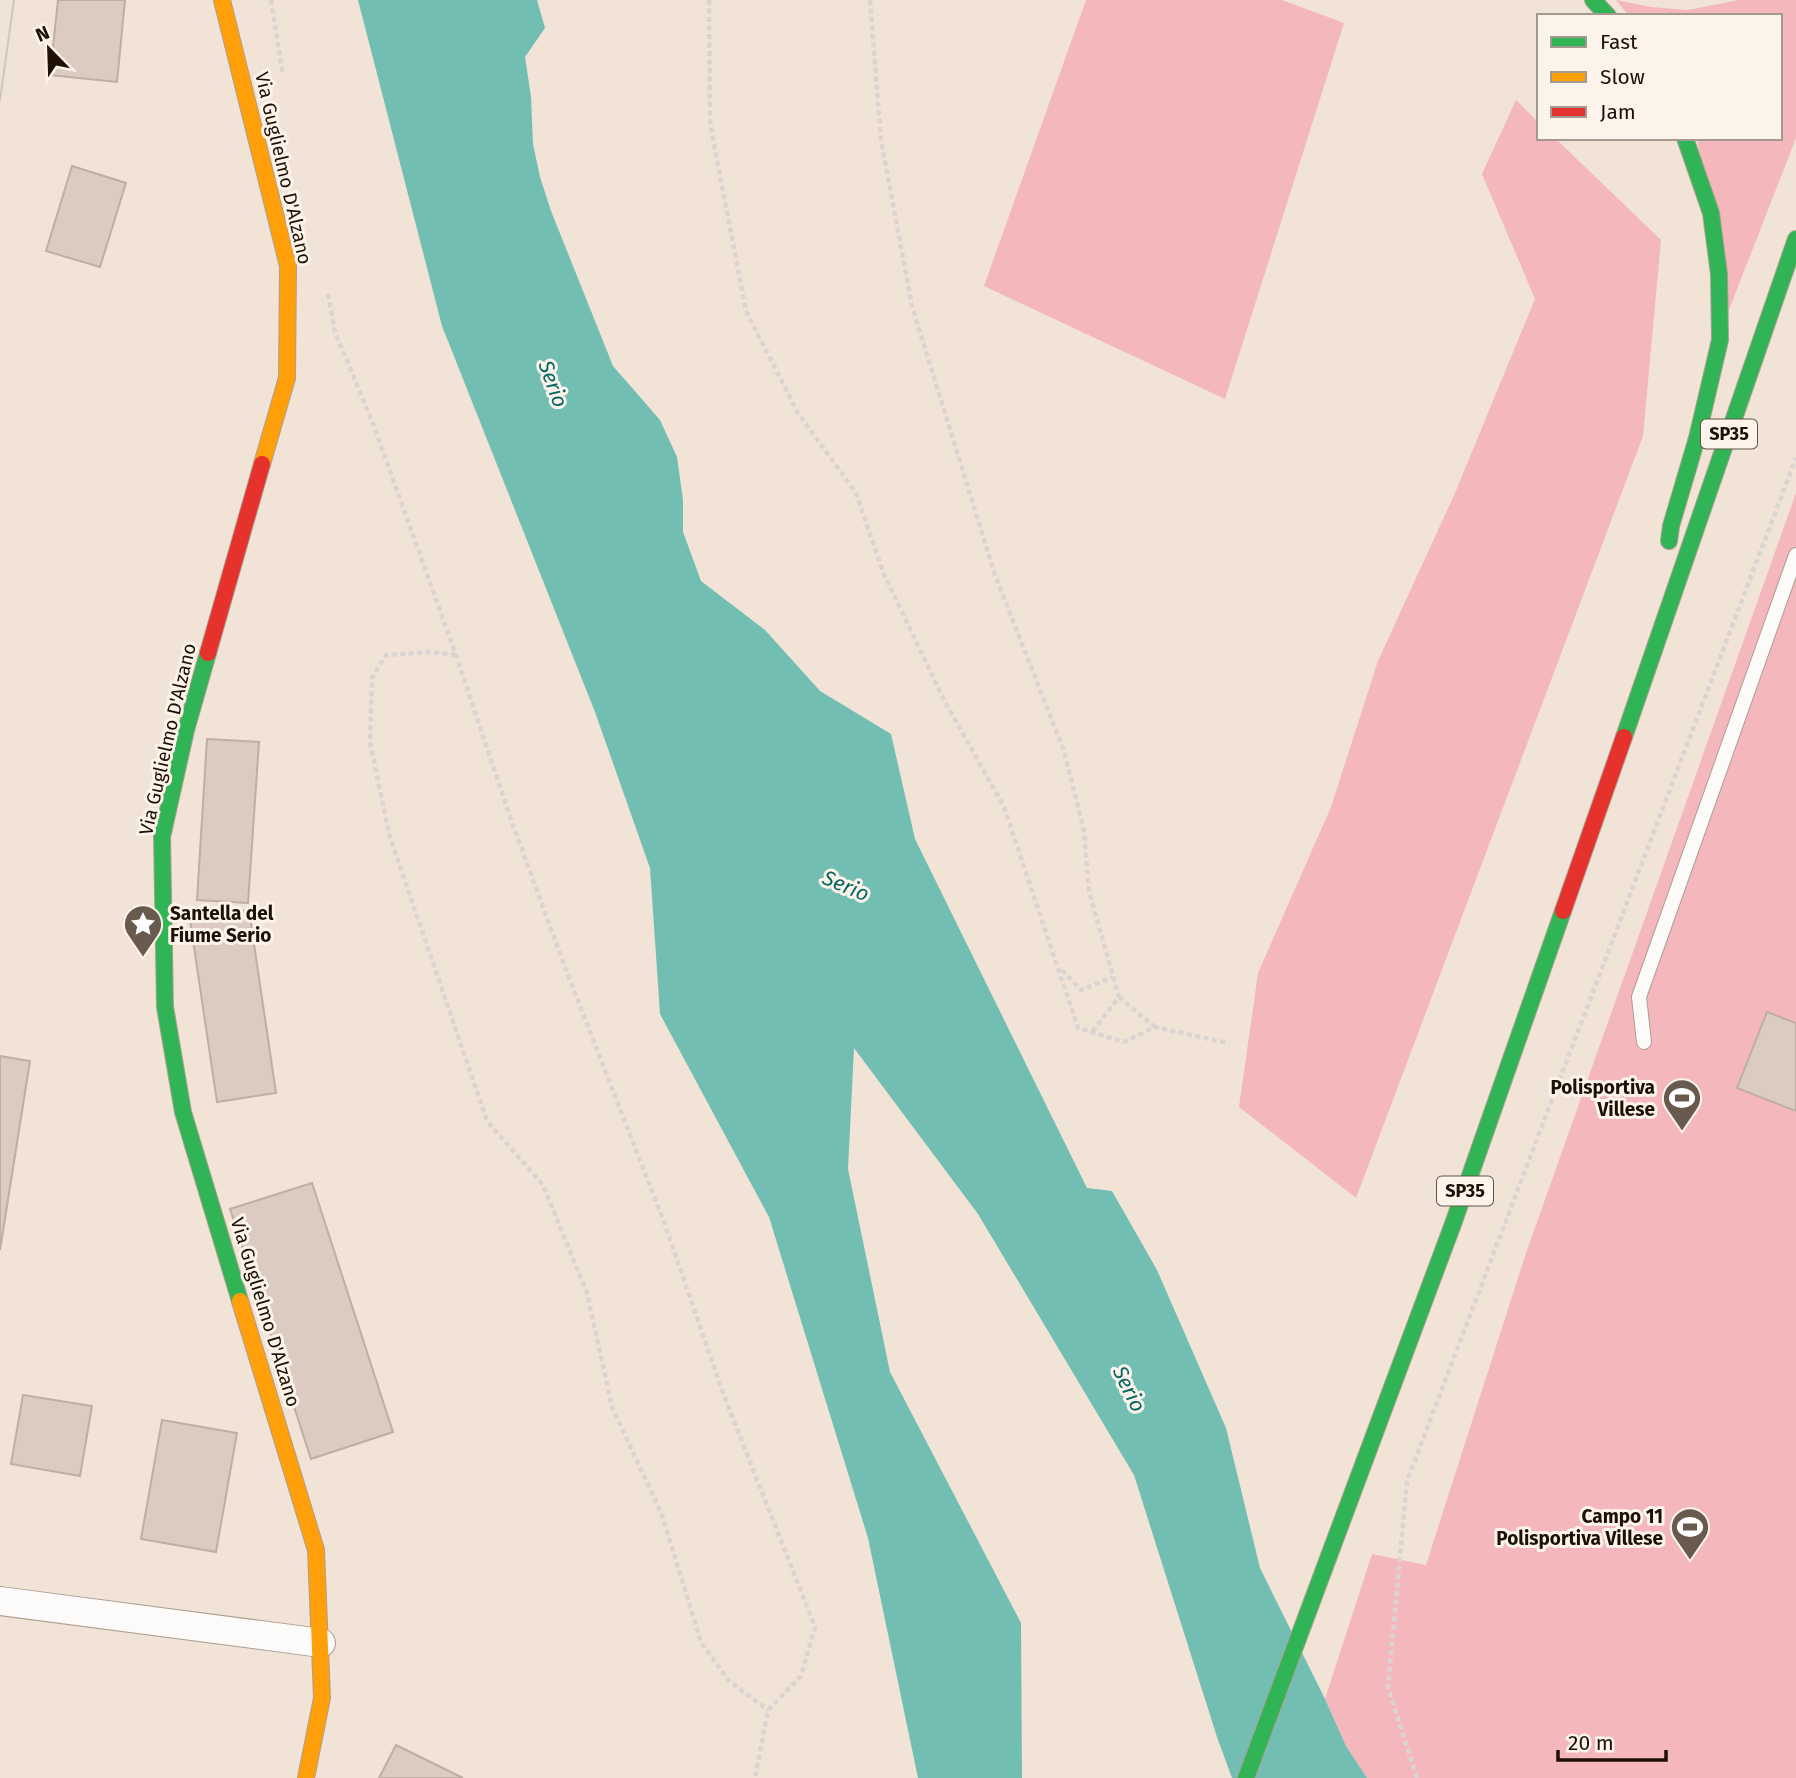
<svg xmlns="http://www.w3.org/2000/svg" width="1796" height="1778" font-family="'Fira Sans',sans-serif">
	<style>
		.green { fill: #f4b7bc }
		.water { fill: #72beb3 }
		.building { fill: #dccbc1; stroke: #beaea4; stroke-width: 2 }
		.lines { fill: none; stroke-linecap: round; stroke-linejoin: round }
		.lane-casing { stroke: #ad9f92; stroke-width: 16 }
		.street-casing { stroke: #ad9f92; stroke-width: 30 }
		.fast-casing { stroke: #ad9f92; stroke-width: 18 }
		.slow-casing { stroke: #ad9f92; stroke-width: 18 }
		.jam-casing { stroke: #ad9f92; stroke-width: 18 }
		.path { stroke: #dad5d2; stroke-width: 4.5; stroke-dasharray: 5 3.5; stroke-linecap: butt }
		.lane { stroke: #fdfbf9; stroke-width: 14 }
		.street { stroke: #fdfbf9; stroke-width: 28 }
		.fast { stroke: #30b455; stroke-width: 16 }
		.slow { stroke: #ff9f0a; stroke-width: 16 }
		.jam { stroke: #e5322d; stroke-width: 16 }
		.tram { stroke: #ccc9c5; stroke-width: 2 }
		.labels { text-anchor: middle; stroke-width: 6; stroke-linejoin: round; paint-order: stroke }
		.shield { fill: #fcf4eb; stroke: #615448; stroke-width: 2 }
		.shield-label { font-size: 18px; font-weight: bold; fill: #1e1002 }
		.street-label { font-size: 19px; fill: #1e1002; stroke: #fcf4eb }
		.poi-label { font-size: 19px; font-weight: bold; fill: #1e1002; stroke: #fcf4eb; text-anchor: end }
		.water-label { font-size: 21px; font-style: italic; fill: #03665f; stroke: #fcf4eb }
	</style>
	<rect width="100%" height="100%" fill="#f1e3d6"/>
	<path class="green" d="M1086 0H1282L1344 23 1225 399 984 286Z
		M1616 0 1651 7 1688 10 1739 0H1796V138L1727 315 1697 138H1780V16H1629Z
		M1516 100 1539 123V138H1555L1661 240 1643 436 1356 1198 1239 1107 1258 973 1331 807 1378 661 1455 493 1535 299 1482 174Z
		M1796 493V1778H1367L1346 1746 1325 1699 1372 1554 1426 1565 1526 1253Z"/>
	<path class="water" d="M358 0H537L545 28 525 57 531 97 533 144 540 177 551 211 613 366 660 420 677 457 683 500V532L701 581 765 630 820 691 891 734 915 839 1087 1188 1112 1191 1157 1270 1226 1428 1260 1568 1325 1699 1346 1746 1367 1778H1232L1217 1737 1134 1475 978 1214 854 1048 848 1169 890 1372 1021 1623 1022 1778H918L868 1538 769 1217 660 1014 650 868 595 712 442 326Z"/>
	<path class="building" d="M58 0H125L117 82 50 75Z
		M72 166 126 183 100 267 46 251Z
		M207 739 259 742 248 903 197 900Z
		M249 910 276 1093 217 1102 190 920Z
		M1767 1012 1796 1023V1111L1737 1088Z
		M0 1056 30 1061 0 1250Z
		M312 1183 393 1432 311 1459 230 1209Z
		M23 1395 92 1406 80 1476 11 1464Z
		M162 1420 237 1433 216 1552 141 1539Z
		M396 1745 463 1778H379Z"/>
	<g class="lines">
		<g class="lane-casing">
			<path id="lane" d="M1644 1042 1639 997 1796 555"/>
		</g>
		<g class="street-casing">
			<path id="street" d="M0 1601 321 1643"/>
		</g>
		<g class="fast-casing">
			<path id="fast" d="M1593 0 1608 16
				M1669 541 1671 526 1697 438 1720 340 1719 274 1711 213 1685 138
				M208 653 186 730 162 837 165 1007 183 1112 240 1301
				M1624 737 1796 239
				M1246 1778 1453 1224 1563 911"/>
		</g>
		<g class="slow-casing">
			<path id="slow" d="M222 0 288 266 287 378 262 464
				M240 1301 316 1550 322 1698 306 1778"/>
		</g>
		<g class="jam-casing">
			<path id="jam" d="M208 653 262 464
				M1563 911 1624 737"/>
		</g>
		<path class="path" d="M271 0 283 76
			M709 0 710 123 746 311 798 413 856 493 883 572 944 700 1004 807 1078 1028 1124 1042 1155 1027 1228 1043
			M870 0 881 140 912 306 995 575 1064 751 1084 831 1089 891 1119 997 1092 1032
			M328 294 335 332 372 421 456 655 510 817 566 970 664 1222 723 1393 815 1627 801 1676 768 1710 755 1778
			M456 655 429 652 386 655 372 678 370 742 389 834 487 1121 543 1185 587 1293 612 1407 662 1515 701 1642 729 1681 768 1710
			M1062 970 1081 990 1113 977
			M1119 997 1155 1027
			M1417 1778 1388 1687 1407 1481 1796 458"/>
		<use href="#lane" class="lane"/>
		<use href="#street" class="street"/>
		<use href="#fast" class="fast"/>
		<use href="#slow" class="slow"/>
		<use href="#jam" class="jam"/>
		<path class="tram" d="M0 100 14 0"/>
	</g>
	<defs>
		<g id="sight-pin" transform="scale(2.0125)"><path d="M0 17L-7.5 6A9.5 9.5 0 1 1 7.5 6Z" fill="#685a4c" stroke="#fcf4eb"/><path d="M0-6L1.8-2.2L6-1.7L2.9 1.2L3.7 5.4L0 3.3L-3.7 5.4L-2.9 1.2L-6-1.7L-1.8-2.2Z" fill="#fff"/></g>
		<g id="stadium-pin" transform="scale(2.0125)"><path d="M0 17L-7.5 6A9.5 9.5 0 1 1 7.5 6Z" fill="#685a4c" stroke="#fcf4eb"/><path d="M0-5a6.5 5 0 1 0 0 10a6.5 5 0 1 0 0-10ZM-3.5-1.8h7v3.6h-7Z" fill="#fff"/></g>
	</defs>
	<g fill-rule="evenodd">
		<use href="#sight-pin" x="143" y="924"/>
		<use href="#stadium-pin" x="1682" y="1098"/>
		<use href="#stadium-pin" x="1690" y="1527"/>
	</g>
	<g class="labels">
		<g class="shield">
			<rect x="1701" y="419.5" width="56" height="29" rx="5"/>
			<rect x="1437" y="1176.5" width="56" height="29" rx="5"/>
		</g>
		<g class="shield-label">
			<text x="1729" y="440">SP35</text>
			<text x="1465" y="1197">SP35</text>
		</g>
		<g class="street-label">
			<text transform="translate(284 168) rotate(77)" y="7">Via Guglielmo D'Alzano</text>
			<text transform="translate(167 739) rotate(-77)" y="7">Via Guglielmo D'Alzano</text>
			<text transform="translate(266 1312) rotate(73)" y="7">Via Guglielmo D'Alzano</text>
		</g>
		<g class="poi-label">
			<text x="170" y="920" text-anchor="start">Santella del<tspan x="170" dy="22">Fiume Serio</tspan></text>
			<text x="1655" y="1094">Polisportiva<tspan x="1655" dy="22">Villese</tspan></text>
			<text x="1663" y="1523">Campo 11<tspan x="1663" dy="22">Polisportiva Villese</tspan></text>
		</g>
		<g class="water-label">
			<text transform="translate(553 384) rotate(70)" y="7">Serio</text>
			<text transform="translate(846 886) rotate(23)" y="7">Serio</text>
			<text transform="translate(1129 1389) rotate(64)" y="7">Serio</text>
		</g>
	</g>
	<rect x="1537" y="14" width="245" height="126" fill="#fcf4eb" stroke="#a3998e" stroke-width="2"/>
	<rect x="1551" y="37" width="35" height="10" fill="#30b455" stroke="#a3998e" stroke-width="2"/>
	<text x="1600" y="49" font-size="21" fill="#1e1002">Fast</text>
	<rect x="1551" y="72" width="35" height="10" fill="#ff9f0a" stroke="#a3998e" stroke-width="2"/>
	<text x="1600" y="84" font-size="21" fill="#1e1002">Slow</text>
	<rect x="1551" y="107" width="35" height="10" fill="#e5322d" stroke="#a3998e" stroke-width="2"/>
	<text x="1600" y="119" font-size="21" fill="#1e1002">Jam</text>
	<g transform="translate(49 49) rotate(337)" stroke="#fcf4eb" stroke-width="5" paint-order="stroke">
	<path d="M0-5L12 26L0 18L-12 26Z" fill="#1e1002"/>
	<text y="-10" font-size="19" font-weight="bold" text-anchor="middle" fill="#1e1002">N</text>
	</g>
	<path d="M1558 1750v10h108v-10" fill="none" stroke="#1e1002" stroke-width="3.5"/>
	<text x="1568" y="1750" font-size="21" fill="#1e1002" stroke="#fcf4eb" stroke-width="5" paint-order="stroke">20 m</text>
</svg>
